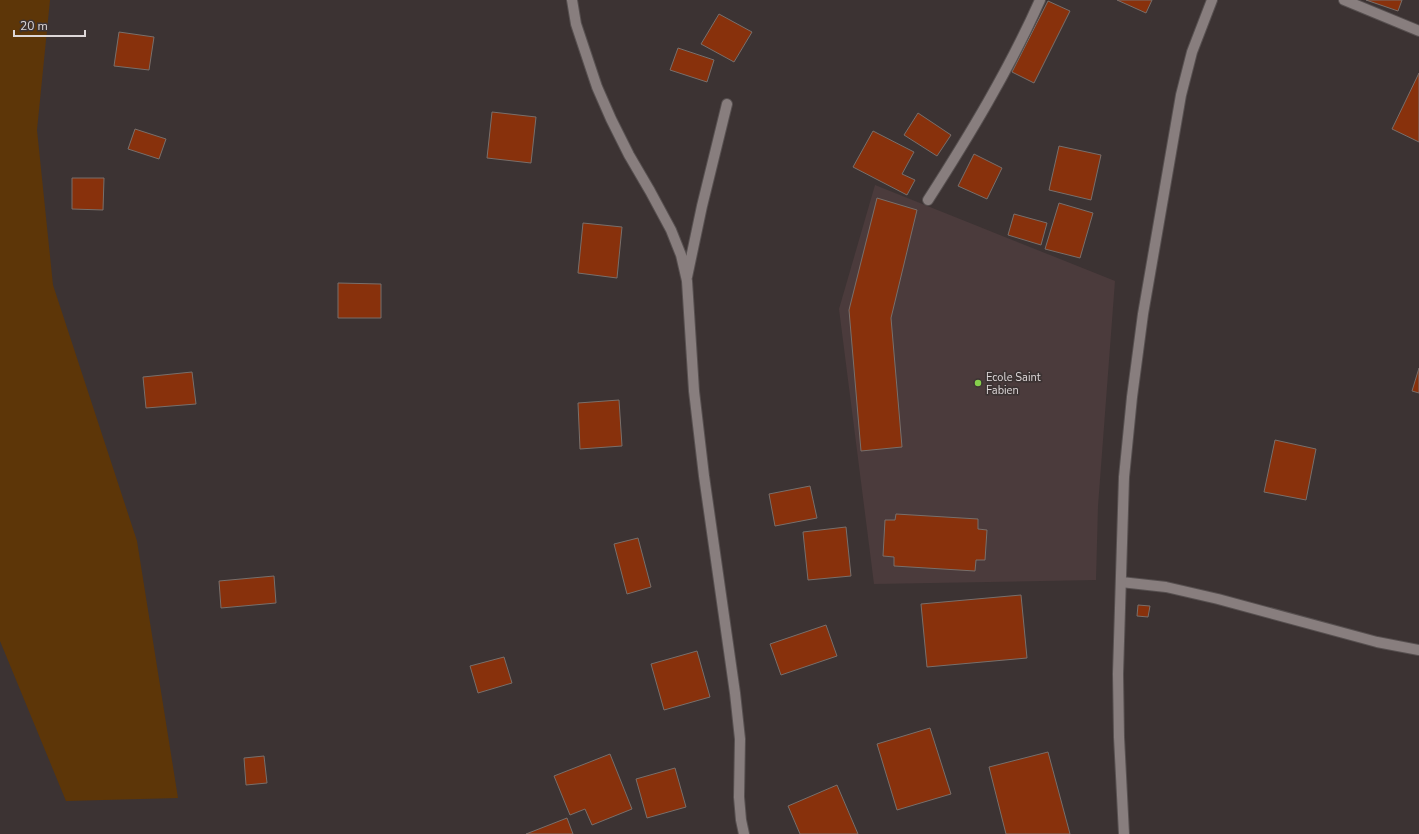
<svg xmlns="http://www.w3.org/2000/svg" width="1419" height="834" font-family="'Nunito Sans',sans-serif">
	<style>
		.built { fill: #4b3b3c }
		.green { fill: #5d3608 }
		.building { fill: #88310c; stroke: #786f6b }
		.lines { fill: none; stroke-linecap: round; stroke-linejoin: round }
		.minor-casing { stroke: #575050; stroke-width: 12 }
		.secondary-casing { stroke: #575050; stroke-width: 12 }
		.minor { stroke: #887e7e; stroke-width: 10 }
		.secondary { stroke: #887e7e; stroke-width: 10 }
		.poi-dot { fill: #86cf4c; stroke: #3c3333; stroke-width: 1.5 }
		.labels { text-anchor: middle; stroke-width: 3.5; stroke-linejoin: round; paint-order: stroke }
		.poi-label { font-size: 11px; fill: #ddd7d8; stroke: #3c3333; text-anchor: start }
	</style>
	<rect width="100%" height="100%" fill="#3c3333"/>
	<path class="built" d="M875 185 1115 281 1098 506 1096 580 874 584 839 309Z"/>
	<path class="green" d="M0 0H50L37 130 53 285 137 541 178 798 66 801 0 641Z"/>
	<path class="building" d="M1117 0H1152L1146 13Z
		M1366 0H1402L1398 11Z
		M1048 1 1070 11 1034 83 1012 72Z
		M719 14 752 32 734 62 701 44Z
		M119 32 154 37 149 70 114 66Z
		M678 48 714 60 707 82 670 70Z
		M1419 73V142L1392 129Z
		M492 112 536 117 531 163 487 158Z
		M918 113 951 135 937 156 904 135Z
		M135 129 166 139 159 159 128 149Z
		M873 131 914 152 902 174 915 180 907 195 853 167Z
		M1059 146 1101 155 1091 200 1049 190Z
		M974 154 1002 168 987 199 958 186Z
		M72 178H104L103 210 72 209Z
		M877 198 917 210 891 318 902 447 861 451 849 310Z
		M1059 203 1093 213 1080 258 1045 249Z
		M1014 214 1047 223 1041 245 1008 235Z
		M583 223 622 227 617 278 578 273Z
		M338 283 381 284V318H338Z
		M1419 368V393L1412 391Z
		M192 372 196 404 146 408 143 377Z
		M619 400 622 446 580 449 578 403Z
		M1275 440 1316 449 1306 500 1264 492Z
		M810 486 817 518 775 526 769 494Z
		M896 514 978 519V529L987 530 985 560H976L975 571 894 566V557L883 556 885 520H895Z
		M846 527 851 576 808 580 803 532Z
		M638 538 651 587 627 594 614 544Z
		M274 576 276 603 221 608 219 581Z
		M1021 595 1027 658 927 667 921 604Z
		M1138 605 1150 606 1148 617 1137 616Z
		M826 625 837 656 781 675 770 644Z
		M697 651 710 697 664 710 651 664Z
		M504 657 512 683 478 693 470 666Z
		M930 728 951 794 897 810 877 744Z
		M1048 752 1070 834H1006L989 767Z
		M610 754 632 809 592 825 585 809 570 815 554 776Z
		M264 756 267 783 246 785 244 758Z
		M675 768 686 807 647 818 636 779Z
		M837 785 858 834H800L788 806Z
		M567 818 573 834H526Z"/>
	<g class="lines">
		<g class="minor-casing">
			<path id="minor" d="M572 0 576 24 597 87 611 119 629 155 650 191 671 230 681 255 687 281 694 391 704 476 735 693 740 739 739 797 741 820 744 834
				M1344 0 1419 31
				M928 200C969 136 1009 70 1040 0
				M687 277 702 206 727 104
				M1121 582 1166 587 1218 599 1377 642 1419 650"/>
		</g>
		<g class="secondary-casing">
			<path id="secondary" d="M1124 834 1119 737 1118 674 1124 477 1132 397 1143 314 1181 95 1192 52 1212 0"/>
		</g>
		<use href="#minor" class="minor"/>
		<use href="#secondary" class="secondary"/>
	</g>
	<circle class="poi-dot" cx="978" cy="383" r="4"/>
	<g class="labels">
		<g class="poi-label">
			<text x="986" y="381">Ecole Saint<tspan x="986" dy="13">Fabien</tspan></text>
		</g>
	</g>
	<path d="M14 30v6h71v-6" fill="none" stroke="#ddd7d8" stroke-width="2"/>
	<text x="20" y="30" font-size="12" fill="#ddd7d8" stroke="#3c3333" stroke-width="3" paint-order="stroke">20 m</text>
</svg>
